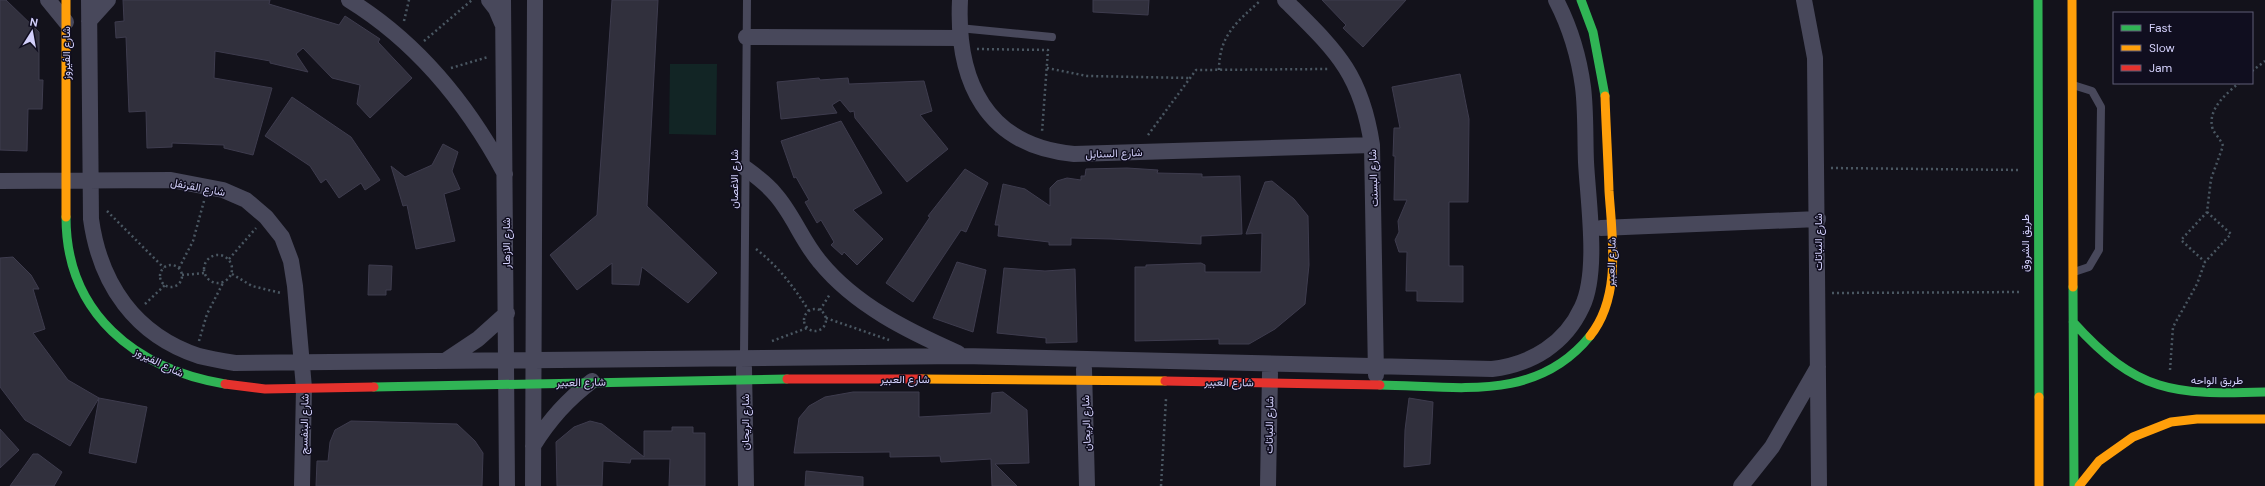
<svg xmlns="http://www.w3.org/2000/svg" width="2265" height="486" font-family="'DM Sans',Vazirmatn,sans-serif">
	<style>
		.green { fill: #122525 }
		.building { fill: #31303d; stroke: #3e3c4e }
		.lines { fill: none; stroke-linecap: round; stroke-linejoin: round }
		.path { stroke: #4a5762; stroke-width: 2.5; stroke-dasharray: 2 3; stroke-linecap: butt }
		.lane { stroke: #48485b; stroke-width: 8 }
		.street { stroke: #48485b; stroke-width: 16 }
		.fast { stroke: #30b455; stroke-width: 9 }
		.slow { stroke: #ff9f0a; stroke-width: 9 }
		.jam { stroke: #e5322d; stroke-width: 9 }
		.labels { text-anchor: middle; stroke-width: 3; stroke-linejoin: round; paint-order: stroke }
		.street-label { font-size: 11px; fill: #d3d0fb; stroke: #100e1f }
	</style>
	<rect width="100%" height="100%" fill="#13121b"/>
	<path class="green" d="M670 64H717L716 135 669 134Z"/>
	<path class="building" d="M0 0H6L39 32V80H43L42 109H28L27 151 0 150Z
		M123 0H270L269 4 339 25 345 16 380 39 378 42 412 78 370 118 357 104 360 85 332 78 303 48 296 54 308 72 270 63V61L215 51 214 78 272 88 253 155 224 148V145L172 143V147L147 148 146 111 129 112 126 37 116 38 115 22 124 21Z
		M612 0H658L647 206 717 273 688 303 642 267 639 285 612 284V263L577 290 550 255 597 215Z
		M1093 0H1149L1148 15 1093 12Z
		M1322 0H1406L1363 47 1343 28 1346 25Z
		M1460 74 1469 119 1468 202H1449V266H1463V302L1417 301V291H1406L1407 252H1399L1395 240 1399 232 1398 221 1407 200H1394L1395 156H1393L1394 128H1400L1392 87Z
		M819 78 820 80 848 78 849 84 924 81 932 111 920 115 948 149 907 182 855 118 854 111 850 112 840 100 832 105 837 113 781 119 777 82Z
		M292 97 351 137 380 180 365 190 361 183 339 198 326 179 321 183 310 166 265 136Z
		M841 121 882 193 853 210 883 239 857 265 844 252 842 255 831 245 834 242 821 220 817 223 805 202 809 200 796 177 794 178 781 141Z
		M443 144 458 152 452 171 460 189 444 194 455 241 416 249 407 205 403 206 391 166 405 177 432 165Z
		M1127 168 1158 170 1157 173 1202 174V177L1240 176 1242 234 1201 236V244L1111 239 1071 238V245H1049V242L998 236 999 225H995L1003 184 1025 189 1050 206V188L1057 181 1067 178 1081 180V176H1085L1086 169Z
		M965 169 988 183 966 232 961 230 913 302 886 283 930 217 928 216Z
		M1272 181 1294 199 1308 216 1309 265 1305 304 1275 329 1249 344H1219V339L1135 341V267H1146V265L1201 263 1205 265V272H1261L1262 233 1246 234 1265 182Z
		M13 257 31 275 39 289H33L45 329 33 333 68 380 99 398 70 446 25 420 0 387V258Z
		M957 262 986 270 973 332 933 318Z
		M369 265 392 266 391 290H386V295H368Z
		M1004 268 1045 271 1075 269 1077 342 1046 343V338L997 333Z
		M853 392H919V417L991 413 992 393 1003 392 1027 410 1029 463 995 464 1017 486H992L991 459 941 462 940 456 890 457V452L794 453 799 418 809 406 825 397Z
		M99 398 147 407 136 463 89 453Z
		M1409 398 1433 402 1430 464 1404 467 1405 430Z
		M351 421 457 424 475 441 483 453 482 486H316L317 461H328L330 442 335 430Z
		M590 421 602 424 644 457V431H672V427H693V433H705V486H669L670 459H631L630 463 603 461 602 486H557L556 442 574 427Z
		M0 429 19 450 0 468Z
		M33 454H38L62 472 54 486H10Z
		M806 471 863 477V486H805Z"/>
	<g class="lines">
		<path class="path" d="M404 21 409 0
			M424 41 472 0
			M977 49 1048 50 1042 132
			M451 68 488 57
			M1047 68 1087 76 1190 78
			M1219 70C1219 35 1237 22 1261 0
			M2252 71 2265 61
			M1148 135 1196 70 1328 69
			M1831 168 2020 170
			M107 211 164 268
			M2207 212 2231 234 2205 262 2181 240 2207 212 2211 179 2223 146C2221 140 2216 135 2213 130 2206 110 2226 94 2239 83
			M756 249C778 266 794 287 809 311
			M204 269a14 14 0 1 1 28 0a14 14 0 1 1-28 0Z
			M229 259 256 228
			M160 276a11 11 0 1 1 22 0a11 11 0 1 1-22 0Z
			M179 268 193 241 204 201
			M232 274 252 286 281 293
			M182 275 205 273
			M1832 293 2021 292
			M145 304 165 285
			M804 320a11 11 0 1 1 22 0a11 11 0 1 1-22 0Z
			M820 310 830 294
			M826 318 889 340
			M199 341 207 314 223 283
			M772 341 807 328
			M2170 370 2173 327 2197 284 2205 262
			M1161 486 1166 399"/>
		<path class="lane" d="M959 28 1052 37
			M2073 85 2092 91 2101 107 2099 250 2089 267 2074 272
			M744 357 747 0"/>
		<path class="street" d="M48 0 66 22
			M89 0 91 219C100 284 135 335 199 356 211 359 223 361 235 363L963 356 1492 369C1532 364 1565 344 1582 307 1599 272 1588 202 1586 162 1585 138 1586 111 1583 87 1579 57 1570 27 1556 0
			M349 0C417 42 468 105 505 174
			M489 0 496 9 502 23
			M503 0 507 486
			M960 0C956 81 986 146 1074 154L1372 145
			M1285 0C1335 50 1361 72 1372 145L1376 375
			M1804 0 1815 58 1819 486
			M89 21 108 0
			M746 37 960 38
			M745 168C756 176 766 183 775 194 793 214 802 241 820 262 855 305 908 331 958 353
			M0 181 171 180 223 190 246 200 266 217 282 237 291 261 295 286 304 388 302 486
			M1601 228 1818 219
			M445 361 478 339 507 313
			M744 368 746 486
			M1084 369 1087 486
			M533 446C550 419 567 400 592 381
			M533 486 535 0
			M1268 486 1270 373
			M1741 486 1772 447 1818 367"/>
		<path class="fast" d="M1581 0 1593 32 1605 96
			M2038 0 2039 397
			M66 217C66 314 136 369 225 384
			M2073 287 2074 486
			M2073 322C2137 393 2173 395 2265 392
			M1380 385C1457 386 1536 403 1590 336
			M374 387 787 379"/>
		<path class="slow" d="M66 0V217
			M2072 0 2073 287
			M1590 336C1622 296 1612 237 1609 191 1608 159 1606 128 1605 96
			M921 379 1165 381
			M2039 397V486
			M2079 486 2099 461 2133 437 2171 422 2197 419H2265"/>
		<path class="jam" d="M787 379H921
			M1165 381 1380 385
			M225 384 265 389 374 387"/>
	</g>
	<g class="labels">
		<g class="street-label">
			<text transform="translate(66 53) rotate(-90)" y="4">شارع الفيروز</text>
			<text transform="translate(1114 153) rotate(-2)" y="4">شارع السنابل</text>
			<text transform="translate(1373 178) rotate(-92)" y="4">شارع البسنت</text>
			<text transform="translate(734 179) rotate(-90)" y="4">شارع الاغصان</text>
			<text transform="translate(198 187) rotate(11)" y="4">شارع القرنفل</text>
			<text transform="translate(1818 242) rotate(-90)" y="4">شارع النباتات</text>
			<text transform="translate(506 243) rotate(-90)" y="4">شارع الازهار</text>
			<text transform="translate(2025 243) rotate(-90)" y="4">طريق الشروق</text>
			<text transform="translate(1611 262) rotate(-88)" y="4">شارع العبير</text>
			<text transform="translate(159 362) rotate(26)" y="4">شارع الفيروز</text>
			<text x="905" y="383">شارع العبير</text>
			<text x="2217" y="384">طريق الواحه</text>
			<text transform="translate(581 382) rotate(-1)" y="4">شارع العبير</text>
			<text transform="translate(1229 382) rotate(1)" y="4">شارع العبير</text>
			<text transform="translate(745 422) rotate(-90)" y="4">شارع الريحان</text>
			<text transform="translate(1086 423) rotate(-92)" y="4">شارع الريحان</text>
			<text transform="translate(304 424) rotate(-89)" y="4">شارع البنفسج</text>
			<text transform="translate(1269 425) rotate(-89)" y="4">شارع النباتات</text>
		</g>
	</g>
	<rect x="2113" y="12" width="140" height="72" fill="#100e1f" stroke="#5e5c77"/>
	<rect x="2121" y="25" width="20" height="6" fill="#30b455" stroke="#5e5c77"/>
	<text x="2149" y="32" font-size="12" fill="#d3d0fb">Fast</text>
	<rect x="2121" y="45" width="20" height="6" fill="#ff9f0a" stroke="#5e5c77"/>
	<text x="2149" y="52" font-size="12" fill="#d3d0fb">Slow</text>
	<rect x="2121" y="65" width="20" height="6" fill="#e5322d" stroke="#5e5c77"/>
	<text x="2149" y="72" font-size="12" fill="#d3d0fb">Jam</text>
	<g transform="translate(32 32) rotate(11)" stroke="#100e1f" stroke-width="3" paint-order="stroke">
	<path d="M0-3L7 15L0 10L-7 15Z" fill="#d3d0fb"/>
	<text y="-6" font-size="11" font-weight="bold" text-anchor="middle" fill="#d3d0fb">N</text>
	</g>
</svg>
